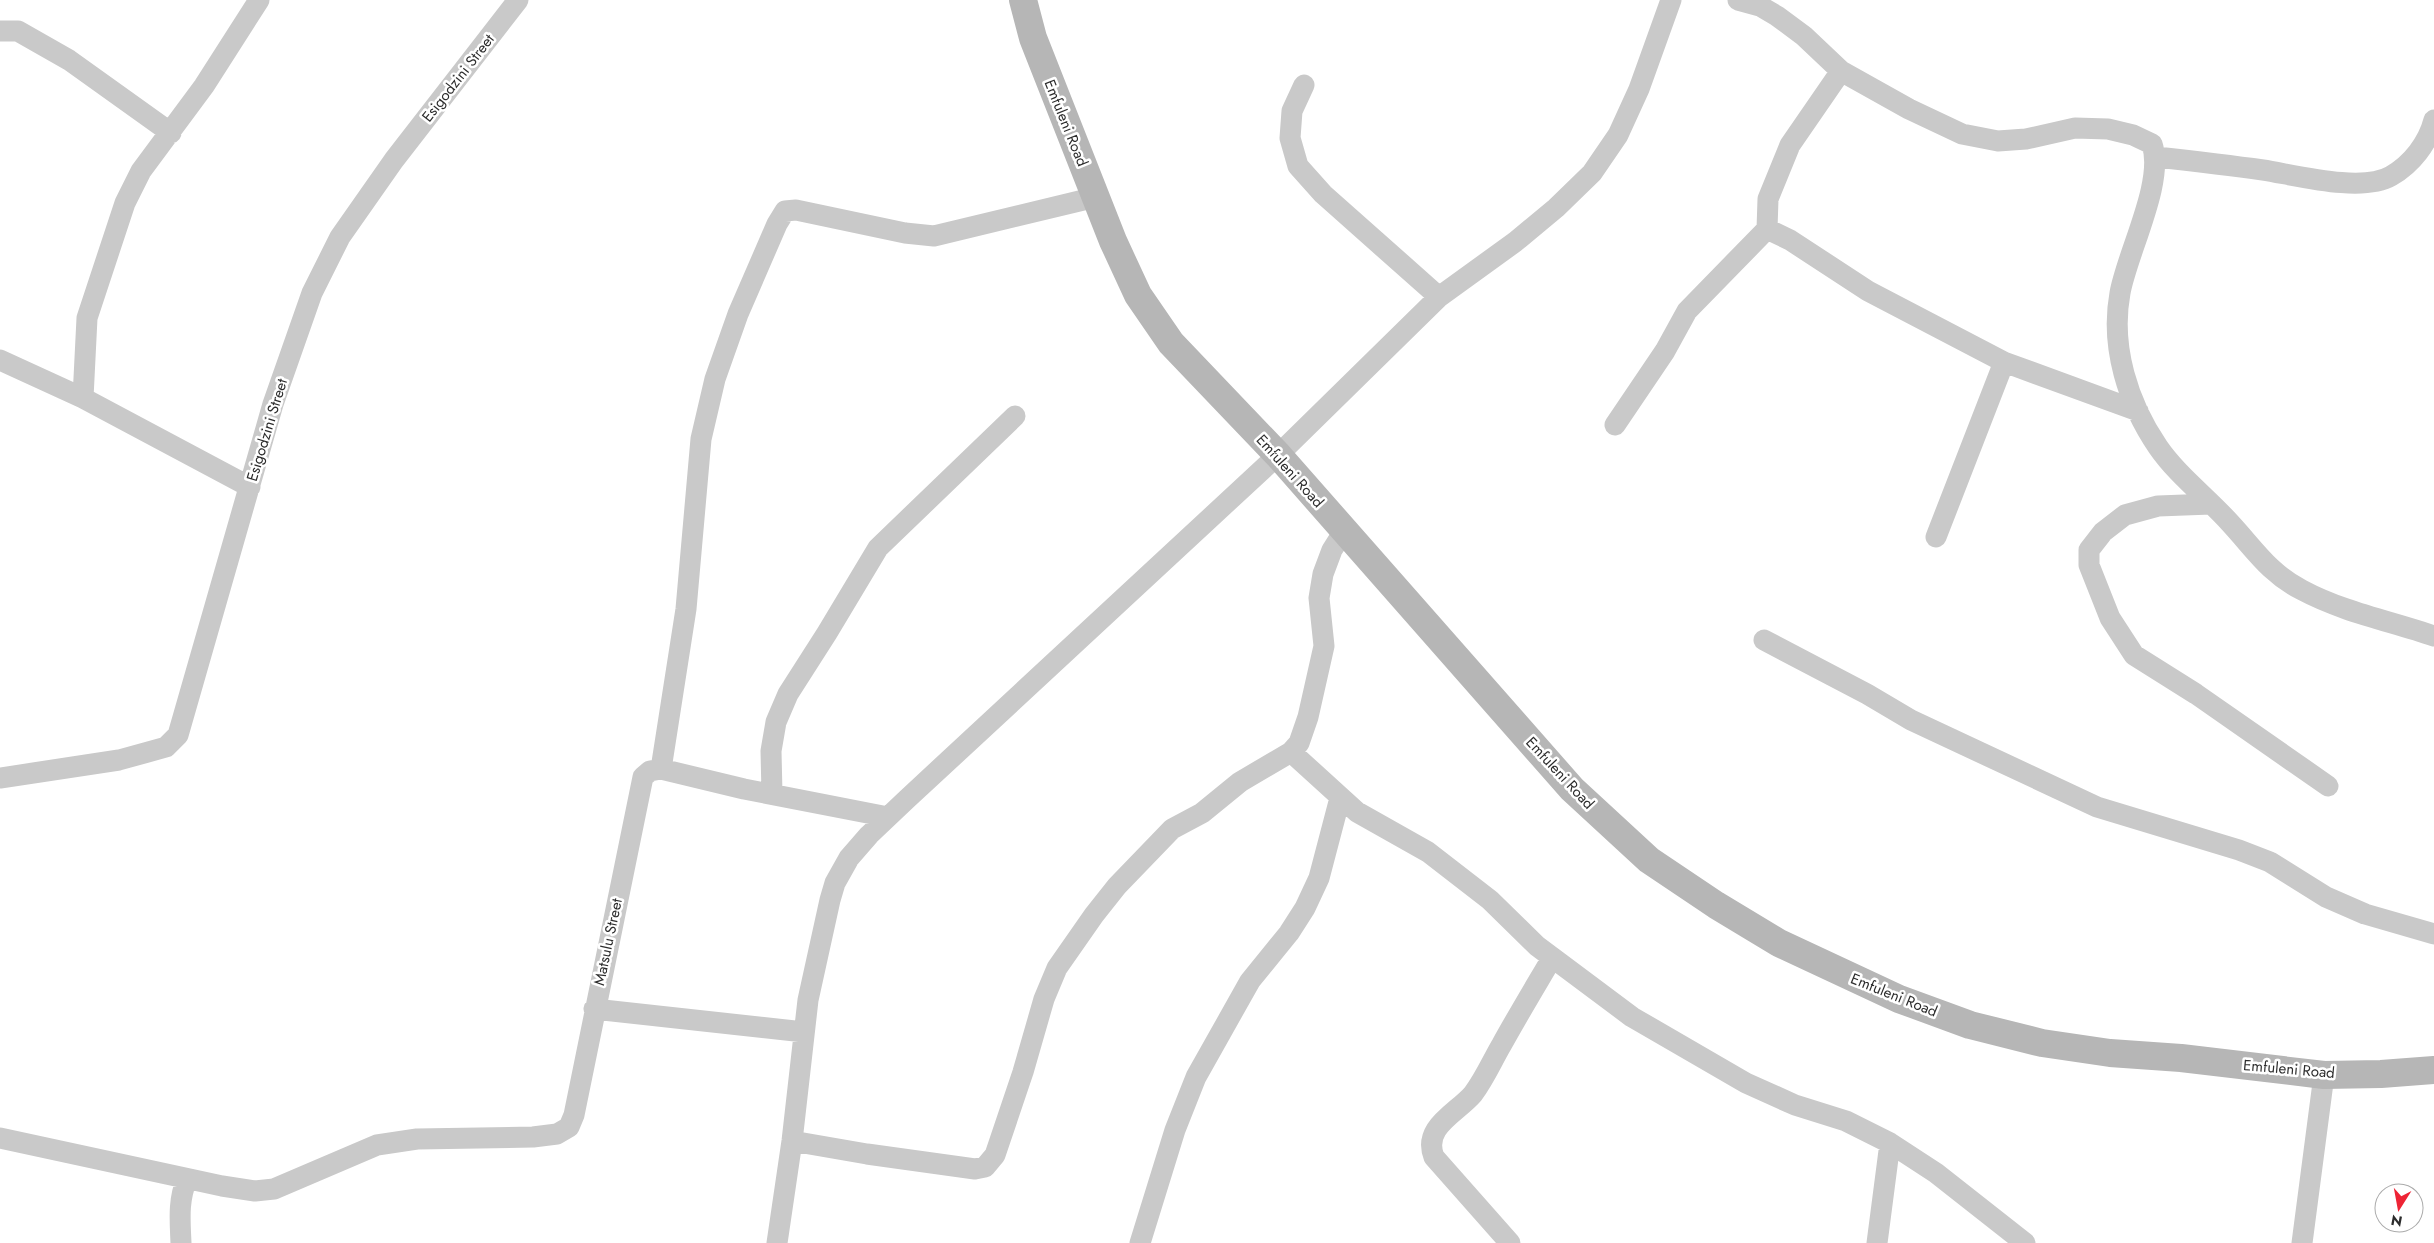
<svg xmlns="http://www.w3.org/2000/svg" width="2434" height="1243" font-family="Jost,sans-serif">
	<style>
		.lines { fill: none; stroke-linecap: round; stroke-linejoin: round }
		.street { stroke: #c9c9c9; stroke-width: 21 }
		.secondary { stroke: #b6b6b6; stroke-width: 28 }
		.labels { text-anchor: middle; stroke-width: 5; stroke-linejoin: round; paint-order: stroke }
		.street-label { font-size: 15px; fill: #2c2c2c; stroke: #fff }
	</style>
	<rect width="100%" height="100%" fill="#fff"/>
	<g class="lines">
		<path class="street" d="M1738 0 1760 6 1777 16 1804 36 1841 71 1909 109 1962 134 1998 141 2026 139 2075 128 2108 129 2133 135 2152 144C2165 182 2127 253 2120 293 2110 347 2128 403 2158 447 2178 476 2208 498 2231 524 2255 550 2269 573 2302 590 2343 612 2390 621 2434 636
			M0 31H18L69 60 171 133
			M1841 71 1790 145 1768 199 1767 229 1790 240 1868 291 2004 362 2138 411
			M1304 85 1292 111 1290 138 1298 166 1323 194 1439 297
			M2156 157C2192 161 2227 165 2263 170 2295 175 2362 193 2391 176 2412 164 2428 143 2434 120
			M0 360 83 398 250 487
			M83 398 87 318 125 203 141 171 204 86 259 0
			M1615 425 1665 351 1687 311 1767 229
			M2211 504 2158 506 2125 515 2103 532 2089 550V565L2110 618 2134 655 2196 694 2328 786
			M1936 537 2004 362
			M1764 640 1867 694 1911 720 2097 807 2239 850 2270 862 2326 897 2365 914 2434 934
			M1291 752 1357 812 1428 852 1490 900 1537 946 1632 1017 1746 1083 1795 1105 1846 1121 1890 1143 1936 1173 2025 1243
			M661 769 686 609 701 439 715 379 738 314 777 224 785 211 796 210 905 233 934 236 1096 197
			M0 778 119 760 166 747 178 735 273 404 312 293 340 237 394 160 518 0
			M772 794 771 751 776 722 788 694 827 633 878 548 1015 416
			M594 1009 804 1032
			M0 1138 222 1186 255 1191 274 1189 377 1145 417 1139 533 1137 557 1134 569 1127 574 1115 643 777 650 771 661 769 744 789 888 817
			M792 1141 867 1154 975 1169 985 1167 995 1155 1023 1072 1044 999 1057 968 1094 915 1117 886 1172 829 1202 813 1240 782 1291 752 1299 743 1308 717 1324 646 1319 598 1323 574 1332 550 1344 531
			M181 1243C180 1220 178 1200 187 1179
			M777 1243 792 1141 808 1000 830 900 835 883 849 858 869 835 907 799 1278 455 1439 297 1515 242 1556 208 1592 173 1618 135 1639 89 1671 0
			M1140 1243 1175 1130 1196 1077 1250 981 1289 933 1305 908 1319 878 1340 798
			M1510 1243 1434 1157C1422 1127 1457 1113 1473 1094 1485 1078 1492 1061 1502 1044 1518 1015 1535 987 1552 958
			M1877 1243 1890 1143
			M2302 1243 2324 1075"/>
		<path class="secondary" d="M1023 0 1033 38 1113 241 1138 295 1171 343 1278 455 1572 789 1649 860 1716 905 1779 943 1899 999 1970 1025 2042 1043 2110 1053 2181 1058 2324 1075 2381 1074 2434 1070"/>
	</g>
	<g class="labels">
		<g class="street-label">
			<text transform="translate(458 78) rotate(-52)" y="5">Esigodzini Street</text>
			<text transform="translate(1066 123) rotate(68)" y="5">Emfuleni Road</text>
			<text transform="translate(267 430) rotate(-73)" y="5">Esigodzini Street</text>
			<text transform="translate(1290 471) rotate(48)" y="5">Emfuleni Road</text>
			<text transform="translate(1560 773) rotate(47)" y="5">Emfuleni Road</text>
			<text transform="translate(608 942) rotate(-78)" y="5">Matsulu Street</text>
			<text transform="translate(1894 995) rotate(22)" y="5">Emfuleni Road</text>
			<text transform="translate(2289 1069) rotate(5)" y="5">Emfuleni Road</text>
		</g>
	</g>
	<g transform="translate(2399 1208) rotate(191)"><circle r="24" fill="#ffffff" stroke="#ababab"/>
	<path d="M0-4L9 19L0 12L-9 19Z" fill="#ee2435"/>
	<text y="-8" font-size="14" font-weight="bold" text-anchor="middle" fill="#2c2c2c">N</text>
	</g>
</svg>
